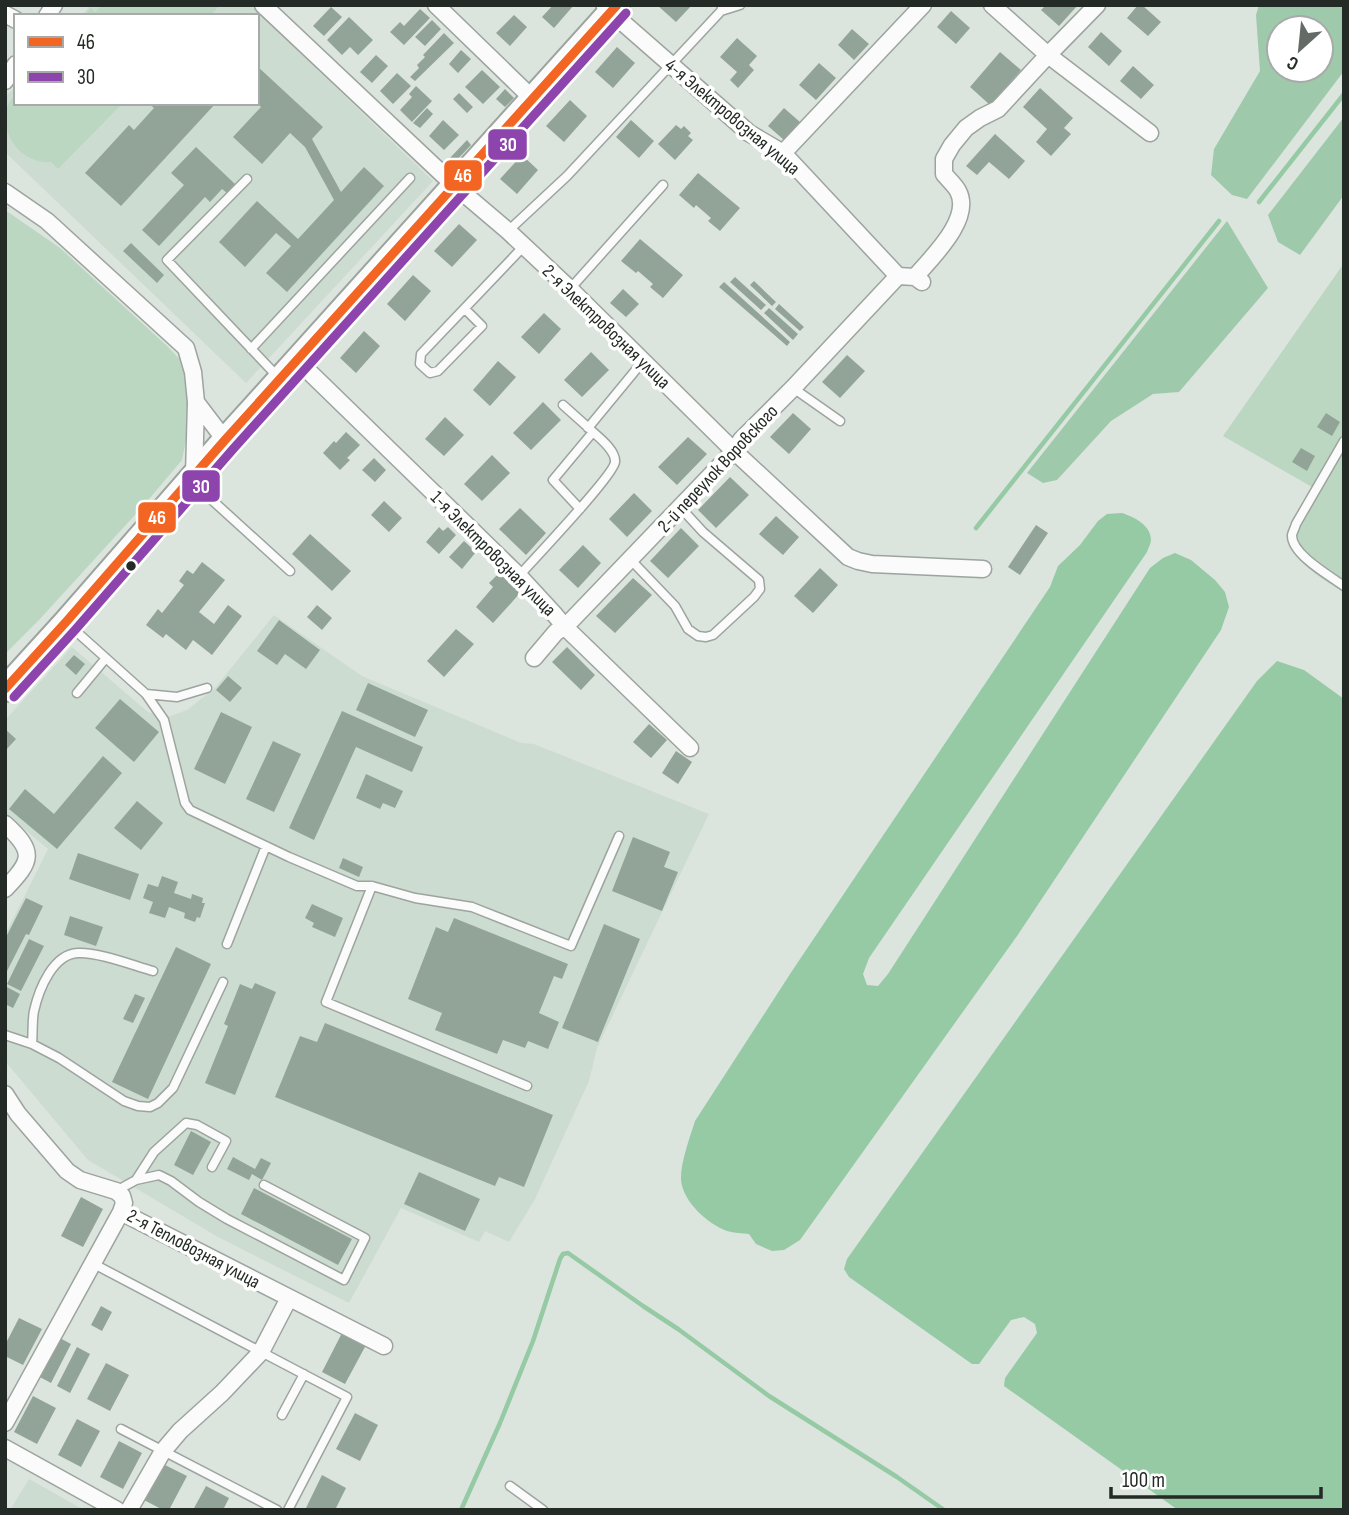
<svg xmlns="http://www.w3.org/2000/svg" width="1349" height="1515" font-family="'Sofia Sans Condensed',sans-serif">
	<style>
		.built { fill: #cddcd0 }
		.green { fill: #bbd7c2 }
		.forest { fill: #9ecaab; fill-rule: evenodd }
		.water { fill: #95caa4 }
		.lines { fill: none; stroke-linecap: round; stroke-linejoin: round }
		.stream { stroke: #95caa4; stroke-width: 4.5 }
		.building { fill: #92a498 }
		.lane-casing { stroke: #9da49f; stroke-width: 11 }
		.street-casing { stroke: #9da49f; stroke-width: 19 }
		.primary-casing { stroke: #9da49f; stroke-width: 28 }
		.lane { stroke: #fafbfa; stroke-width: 8 }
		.street { stroke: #fafbfa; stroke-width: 16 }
		.primary { stroke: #fafbfa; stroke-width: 24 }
		.bus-1-casing { stroke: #fff; stroke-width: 14 }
		.bus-2-casing { stroke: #fff; stroke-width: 14 }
		.bus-1 { stroke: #f26522; stroke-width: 9 }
		.bus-2 { stroke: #8e44ad; stroke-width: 9 }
		.bus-dot { fill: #242a25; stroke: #fff; stroke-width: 2.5 }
		.labels { text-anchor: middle; stroke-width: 7; stroke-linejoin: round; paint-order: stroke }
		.street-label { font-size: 19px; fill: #242a25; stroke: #fff }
		.line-badge { stroke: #fff; stroke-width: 2.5 }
		.badge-label { font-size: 19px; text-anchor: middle; font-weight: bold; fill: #fff }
	</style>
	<rect width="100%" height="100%" fill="#dce4de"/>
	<path class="built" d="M91 5H250L433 181 246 383 5 152V97L16 86V103H257V16H81Z
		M274 615 362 676 521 743 534 744 709 814 597 1048 589 1081 535 1199 509 1242 485 1231 479 1242 401 1208 349 1303 218 1237 88 1160 5 1061V935L48 849 5 813V720L72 647 148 712 168 717 187 710 215 688Z
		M29 1479 84 1510H10Z"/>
	<path class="green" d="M102 5H220L210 16H83L91 8 95 12Z
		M16 93V103H123L58 169 51 162C21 164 0 135 7 107 9 102 13 97 16 93Z
		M5 210 60 248 167 346 186 366 189 391 188 430 182 460 144 505 39 620 5 654Z
		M1344 263V593C1324 579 1278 555 1290 526 1296 513 1305 500 1312 487L1223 436Z"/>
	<path class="forest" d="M1259 5H1344V71L1247 199 1232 195 1211 175 1214 149 1260 71 1256 15ZM1279 28H1321V70H1279Z
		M1344 117V195L1300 255 1278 242 1268 215Z
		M1227 221 1268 288 1179 392 1153 394 1111 421 1057 480 1043 483 1027 473Z"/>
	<path class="water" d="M1122 513C1134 517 1151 525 1151 540 1151 544 1148 548 1147 552L869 958 863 974 867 985 878 986 888 974 1150 568 1163 558 1175 553 1191 560 1215 580 1225 592 1229 607 1221 630 1017 936 800 1240 784 1250 772 1251 756 1244 749 1234C742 1233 734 1233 727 1231 708 1224 683 1202 681 1180 680 1164 690 1137 695 1121L792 971 1050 587 1058 566 1080 545 1098 521 1107 514Z
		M1277 661 1304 670 1344 699V1510H1178L1004 1386 1005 1378 1037 1333 1035 1324 1024 1317 1011 1320 979 1364H972L849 1277 844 1269 847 1259 1257 681Z"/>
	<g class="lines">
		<path class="stream" d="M1259 202 1344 94
			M976 528 1219 221
			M461 1510 500 1423 533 1341 560 1259 563 1254 568 1253 643 1306 678 1329 769 1396 897 1477 944 1510"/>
	</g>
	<path class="building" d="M553 5H574L554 28 542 17Z
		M657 5H692L676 22Z
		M1046 5H1078L1059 26 1041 10Z
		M1138 5H1142L1161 22 1148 36 1127 18Z
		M331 7 342 17 324 36 313 26Z
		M420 9 430 18 404 45 390 32 400 22 404 26Z
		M951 11 970 28 956 44 937 27Z
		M514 15 527 27 510 46 496 33Z
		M349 17 373 40 358 55 350 47 342 55 327 40Z
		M432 20 441 29 425 46 415 37Z
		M852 29 869 44 854 60 838 45Z
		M1101 32 1122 51 1109 66 1088 47Z
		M444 33 454 43 415 81 410 77 419 68 417 65 425 57 423 55Z
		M737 38 757 56 749 65 754 70 738 88 730 80 737 72 720 57Z
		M617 47 635 63 613 88 595 72Z
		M461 50 471 59 458 73 449 64Z
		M1000 52 1021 70 990 105 970 87Z
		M376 55 388 66 372 83 360 72Z
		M819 63 836 78 816 100 799 85Z
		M257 66 323 127 312 139 341 192 364 167 384 186 287 292 266 273 291 246 276 233 245 267 219 242 257 201 298 239 334 200 305 147 290 133 262 164 233 137 261 107 257 103Z
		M1133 66 1154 85 1141 99 1120 81Z
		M482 70 500 87 483 104 465 87Z
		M397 73 411 86 393 104 380 91Z
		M416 86 432 101 412 122 400 110 412 97 409 94Z
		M1040 88 1073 118 1064 128 1071 134 1051 156 1036 142 1047 129 1023 107Z
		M505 89 514 98 505 107 496 99Z
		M459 93 473 107 467 113 453 99Z
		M570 100 587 116 564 142 546 126Z
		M148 103H216L121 206 85 173 129 125 134 130 154 108Z
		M427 108 433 114 420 128 413 123Z
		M784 108 800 122 784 140 768 126Z
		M443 120 459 135 444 150 429 136Z
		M631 120 654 141 639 158 616 137Z
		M676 125 681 129 684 126 691 133 688 136 693 140 675 160 658 144Z
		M995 134 1025 161 1009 179 989 162 977 175 966 166Z
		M467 140 471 145 454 163 449 159Z
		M196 147 235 184 227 193 222 189 210 202 205 197 159 246 142 230 184 185 171 173Z
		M522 155 538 170 517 194 500 179Z
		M698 173 740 208 720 231 708 221 711 218 696 205 694 208 679 195Z
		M459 224 477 240 452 267 434 251Z
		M640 239 683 275 663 298 650 287 653 284 638 271 636 273 621 261Z
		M131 243 164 275 157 283 123 251Z
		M413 275 431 291 405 321 387 304Z
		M735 277 766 305 761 310 730 282Z
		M754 281 776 302 772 306 750 285Z
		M724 282 790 342 787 346 719 287Z
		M623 289 639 304 626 317 610 303Z
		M779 304 804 327 800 331 775 309Z
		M769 308 798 334 793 340 764 313Z
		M544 313 561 329 539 354 521 337Z
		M364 331 380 346 356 373 340 358Z
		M591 352 609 370 582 397 564 380Z
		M847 355 865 371 840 398 822 382Z
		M498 361 516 377 490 406 473 390Z
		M543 402 561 420 531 450 513 433Z
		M793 413 811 429 789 454 770 437Z
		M1326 413 1340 422 1332 436 1317 427Z
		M445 417 464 435 444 456 425 439Z
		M346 432 360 445 347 458 350 460 340 470 323 453 334 441 336 443Z
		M688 437 707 454 677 485 658 467Z
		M1301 448 1315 456 1307 471 1292 462Z
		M492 455 510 473 482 501 464 484Z
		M374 458 386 470 375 482 362 470Z
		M730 477 749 495 716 528 698 510Z
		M634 493 652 511 627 537 609 519Z
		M384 501 402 518 389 532 371 515Z
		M520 508 546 533 526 555 499 529Z
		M776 516 799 537 783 555 759 534Z
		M1036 525 1048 533 1020 575 1008 567Z
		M439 527 443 531 448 527 456 535 439 554 426 542Z
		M681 528 699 546 668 578 650 561Z
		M310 534 351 571 332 591 292 554Z
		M464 541 476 552 462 569 449 557Z
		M583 545 601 563 578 588 559 570Z
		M202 562 225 580 199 612 214 624 228 605 242 616 212 655 193 640 186 650 166 634 163 638 146 625 158 609 162 613 184 585 179 581 187 570 193 574Z
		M820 568 838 585 813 613 794 596Z
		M499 573 521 592 493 623 476 607 493 587 489 583Z
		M633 578 652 595 615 633 596 616Z
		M317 605 332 618 322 630 307 617Z
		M279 620 320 650 306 669 285 654 277 665 257 651Z
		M456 629 474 644 444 677 427 661Z
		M567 647 595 675 581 690 552 662Z
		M74 655 85 664 76 675 65 665Z
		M228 676 242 688 230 702 216 690Z
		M368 683 428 710 415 737 356 710Z
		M120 699 159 732 134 762 95 728Z
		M342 711 423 747 412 772 356 747 314 840 289 828Z
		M221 712 252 727 225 784 194 769Z
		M649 724 667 740 651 758 633 742Z
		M5 729 16 739 5 751Z
		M273 741 301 754 274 812 246 799Z
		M676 751 692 762 678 784 662 773Z
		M103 756 122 773 57 849 9 809 25 789 54 814Z
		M366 774 403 791 395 808 383 803 380 809 356 798Z
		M137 801 163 823 141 850 114 828Z
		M633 837 670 852 664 867 678 872 662 911 612 891Z
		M78 853 139 874 130 900 69 879Z
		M343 858 363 867 359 877 339 868Z
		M162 876 178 882 174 893 191 899 192 894 203 898 202 903H205L200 918 197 917 195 922 184 918 185 913 169 907 165 918 149 913 153 902 143 898 148 884 158 887Z
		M26 898 43 906 29 935 26 934 5 975V939Z
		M312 904 343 918 335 937 312 927 314 923 305 918Z
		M70 916 103 927 96 946 64 935Z
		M454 918 568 964 562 979 554 976 539 1013 559 1022 548 1049 528 1041 525 1048 503 1040 497 1054 435 1030 442 1013 408 999 436 927 448 932Z
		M604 924 640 939 598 1042 562 1028Z
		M29 939 44 946 21 991 7 984Z
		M176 947 211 964 148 1099 112 1082Z
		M255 983 276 992 235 1095 205 1083 228 1026 224 1024 240 984 252 989Z
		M5 986 20 994 13 1008 5 1004Z
		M135 994 145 998 133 1023 123 1019Z
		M325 1023 553 1115 524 1187 499 1177 495 1186 275 1097 300 1036 317 1042Z
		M191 1131 211 1142 193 1175 174 1165Z
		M233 1157 255 1169 261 1158 271 1163 262 1180 252 1174 249 1180 227 1169Z
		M419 1172 480 1199 465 1231 404 1204Z
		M254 1188 352 1239 338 1265 241 1214Z
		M81 1197 103 1209 83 1247 61 1236Z
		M101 1306 112 1312 102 1331 91 1325Z
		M19 1318 42 1329 23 1365 5 1356V1345Z
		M342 1333 366 1345 345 1384 322 1372Z
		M58 1337 71 1344 51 1383 38 1376Z
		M77 1347 90 1354 70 1393 57 1386Z
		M106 1363 129 1375 110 1411 87 1399Z
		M33 1396 56 1408 37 1444 14 1432Z
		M355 1413 378 1425 360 1461 336 1449Z
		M77 1419 100 1431 81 1467 58 1455Z
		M119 1441 142 1453 123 1489 100 1477Z
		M163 1464 187 1476 169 1510H163L144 1500Z
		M322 1475 346 1488 335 1510H305Z
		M206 1486 229 1498 223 1510H193Z"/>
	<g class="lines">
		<g class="lane-casing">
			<path id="lane" d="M721 11 740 5
				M247 179 167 260 278 377
				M508 231 567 176 721 11 723 5
				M570 289 663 185
				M465 309 482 326 438 371 430 373 420 364 421 354 524 246
				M251 349 410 178
				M793 388 840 421
				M563 405 591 430
				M588 428 644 360
				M1344 441 1296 524C1295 528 1293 531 1292 535 1291 554 1330 576 1344 586
				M191 481 290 571
				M630 559 675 606 688 629 698 636 706 637 713 635 754 597 760 589 759 580 703 532 680 507
				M519 576C533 560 614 475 615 462 616 451 601 439 593 432L553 480 580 509
				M69 625 146 694 164 720 185 803 190 810 289 857 357 886H372L415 898 472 907 571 946 619 836
				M77 693 106 658
				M146 694 177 697 207 688
				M372 886 326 1002 527 1086
				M227 944 266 846
				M5 1035 32 1044 59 1058 124 1101 138 1106 150 1107 158 1103 173 1088 223 982
				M32 1044C33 1033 32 1021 34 1011 39 989 53 954 78 953 98 952 132 965 153 971
				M136 1180 154 1152 186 1123 197 1125 226 1141 212 1167
				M116 1191 136 1180 159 1175 171 1181 199 1202 227 1219 344 1280 365 1238 264 1185
				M92 1263 347 1397 288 1510
				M282 1415 304 1374
				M121 1429 277 1510
				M510 1486 543 1510"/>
		</g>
		<g class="street-casing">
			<path id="street" d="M263 5 455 186 508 231 570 289 734 451 848 557 858 561 872 564 983 569
				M436 5 533 99
				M992 5 1048 55 1150 133
				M605 7 749 133 783 153 898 276 915 277 922 282
				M5 14 16 20
				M47 16 54 5
				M5 81 16 64
				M783 153 923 5
				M5 192 47 221 186 348 193 372 196 402 225 440
				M915 277C931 258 973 219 958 191 955 185 948 179 944 174V159L952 145 966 128 980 118 998 109 1048 55 1097 5
				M297 360 519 576 555 615 565 627 690 748
				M194 475 196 402
				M534 658 556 632 565 627 734 451 741 440 793 388 898 276
				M5 824C36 852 32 861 5 889
				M5 1094 18 1114 67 1171 80 1180 116 1191 122 1196 124 1203 121 1212 384 1346
				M5 1423 121 1212
				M5 1448 117 1510
				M129 1510 163 1451 180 1431 222 1393 261 1352 289 1298"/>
		</g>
		<g class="primary-casing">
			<path id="primary" d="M5 689 66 622 225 440 617 5"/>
		</g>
		<use href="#lane" class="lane"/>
		<use href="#street" class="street"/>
		<use href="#primary" class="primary"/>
		<g class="bus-1-casing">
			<path id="bus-1" d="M5 689 66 622 225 440 617 5"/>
		</g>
		<g class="bus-2-casing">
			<path id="bus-2" d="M14 697 75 630 234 448 626 13"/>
		</g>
		<use href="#bus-1" class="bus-1"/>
		<use href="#bus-2" class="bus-2"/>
	</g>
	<circle class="bus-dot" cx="131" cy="566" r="6"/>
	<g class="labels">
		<g class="street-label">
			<text transform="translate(733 116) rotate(40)" y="7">4-я Электровозная улица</text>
			<text transform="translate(607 326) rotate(44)" y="7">2-я Электровозная улица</text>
			<text transform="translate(717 468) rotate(-47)" y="7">2-й переулок Воровского</text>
			<text transform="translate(494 553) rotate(45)" y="7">1-я Электровозная улица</text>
			<text transform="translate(194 1248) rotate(28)" y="7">2-я Тепловозная улица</text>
		</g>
	</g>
	<g class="line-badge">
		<rect x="487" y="128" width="41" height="33" rx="7" fill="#8e44ad"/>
		<rect x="443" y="159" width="40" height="33" rx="7" fill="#f26522"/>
		<rect x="181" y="469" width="40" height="34" rx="7" fill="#8e44ad"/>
		<rect x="137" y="501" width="40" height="33" rx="7" fill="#f26522"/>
	</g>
	<g class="badge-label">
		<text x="508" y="151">30</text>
		<text x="463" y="182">46</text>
		<text x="201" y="493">30</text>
		<text x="157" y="524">46</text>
	</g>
	<rect width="1349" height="1515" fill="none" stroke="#242a25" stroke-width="14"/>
	<rect x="14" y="14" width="245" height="91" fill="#ffffff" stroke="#a7aaa8" stroke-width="2"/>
	<rect x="28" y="37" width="35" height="10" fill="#f26522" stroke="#a7aaa8" stroke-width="2"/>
	<text x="77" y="49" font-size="21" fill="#242a25">46</text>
	<rect x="28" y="72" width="35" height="10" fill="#8e44ad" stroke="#a7aaa8" stroke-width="2"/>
	<text x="77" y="84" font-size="21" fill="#242a25">30</text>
	<g transform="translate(1300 49) rotate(207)"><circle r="33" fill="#ffffff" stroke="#a7aaa8" stroke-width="2"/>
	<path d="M0-5L12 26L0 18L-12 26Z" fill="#646b66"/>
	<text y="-10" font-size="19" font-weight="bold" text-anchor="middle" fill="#242a25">С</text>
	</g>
	<path d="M1111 1487v10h210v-10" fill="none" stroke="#242a25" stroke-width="3.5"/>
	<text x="1122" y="1487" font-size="21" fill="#242a25" stroke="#ffffff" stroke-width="5" paint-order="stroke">100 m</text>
</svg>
